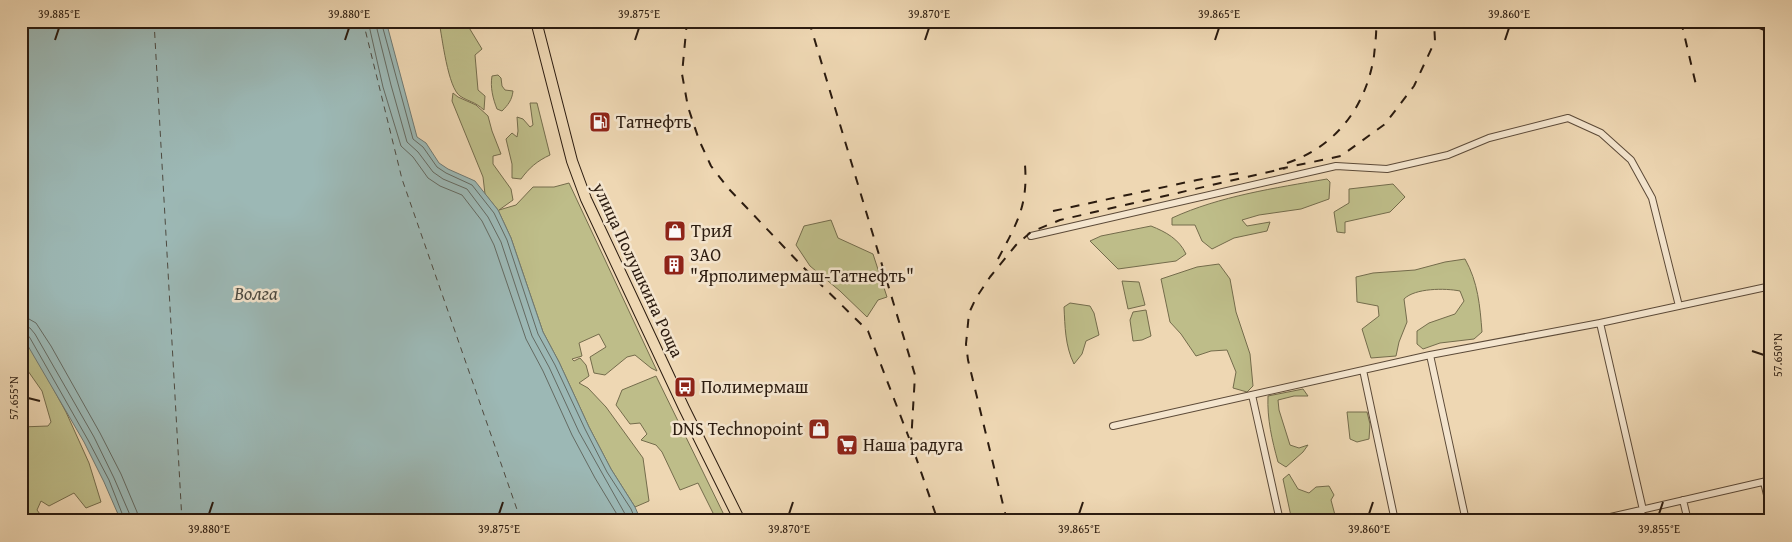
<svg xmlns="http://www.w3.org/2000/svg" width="1792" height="542" font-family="'Gentium Book Plus',serif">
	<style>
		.green { fill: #bebd89; stroke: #746c4c }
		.water { fill: #9cb8b5; stroke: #6f7973 }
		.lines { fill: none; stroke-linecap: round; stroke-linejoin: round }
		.shore { stroke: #646a62; stroke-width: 1 }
		.ferry { stroke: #4d4a41; stroke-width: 1; stroke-dasharray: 6 5; stroke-linecap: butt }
		.street-casing { stroke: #5c4a38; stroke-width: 8 }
		.primary-casing { stroke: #2b1b0f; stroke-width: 12 }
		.street { stroke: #f4e5ce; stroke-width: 6 }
		.primary { stroke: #eed7b3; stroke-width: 10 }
		.rail { stroke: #2b1b0f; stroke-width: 2; stroke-dasharray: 9 9; stroke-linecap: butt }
		.ticks { fill: none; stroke: #2b1b0f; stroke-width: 2 }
		.labels { text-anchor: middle; stroke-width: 5; stroke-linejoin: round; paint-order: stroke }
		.poi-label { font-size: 18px; fill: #2b1b0f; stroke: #f4e5ce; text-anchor: start }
		.street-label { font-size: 18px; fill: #2b1b0f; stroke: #f4e5ce }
		.water-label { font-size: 19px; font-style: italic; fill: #4d4a41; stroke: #f4e5ce }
		.neatline { fill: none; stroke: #2b1b0f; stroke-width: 2 }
		.ticks-label { font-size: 12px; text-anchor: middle; fill: #2b1b0f }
	</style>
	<rect width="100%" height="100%" fill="#eed7b3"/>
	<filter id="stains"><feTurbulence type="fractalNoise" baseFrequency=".004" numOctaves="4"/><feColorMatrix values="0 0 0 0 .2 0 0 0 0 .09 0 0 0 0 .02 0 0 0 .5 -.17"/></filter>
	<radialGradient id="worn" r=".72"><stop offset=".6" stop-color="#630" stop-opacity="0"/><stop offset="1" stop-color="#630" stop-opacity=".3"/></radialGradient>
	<path class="green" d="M439 21H465L482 49 475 55 478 90 485 96 484 110C474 101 469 102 460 96 448 88 442 37 439 21Z
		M498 75 501 78 502 86 505 90 513 91C512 100 508 105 502 111L497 109C493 99 490 87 492 76Z
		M453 93 458 97 476 105 488 116 492 131 501 154 493 156V164L511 189 513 200 499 210 516 205 533 187H554L569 183 657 371 651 368 635 355 627 357 605 375 594 373 590 357 606 347 599 334 579 343 582 356 572 359 574 361 580 358 586 365 589 376 579 383 588 388 606 407 643 458 649 501 635 507 611 469 589 427 559 362 543 332 511 238 498 210 485 194 483 177 452 101Z
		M530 103H537L550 155C537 161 529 168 521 179L512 178V164L506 139 512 133 517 137 518 131 517 117 523 119 530 127 533 125Z
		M1327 179 1330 182 1329 199 1301 209 1259 215 1242 220 1247 226 1270 222 1267 231 1234 238 1212 249 1202 241 1195 225H1172V218C1220 196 1275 188 1327 179Z
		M1393 184 1405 197 1390 212 1345 222V233L1337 232 1334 212 1349 203V189Z
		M831 220 838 238 873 254 887 297 878 300 867 317 840 291 810 266 796 245 804 226Z
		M1151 226C1166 232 1179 239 1186 254L1176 261 1118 269 1090 241 1101 236Z
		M1465 259C1478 282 1480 306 1482 332L1474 339 1440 343 1423 349 1417 344V331L1429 323 1455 314 1464 301 1460 291C1445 288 1415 288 1404 299L1407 322 1399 342 1396 356 1371 358 1362 329 1379 316 1378 306 1357 302 1356 277 1373 273 1415 270 1445 262Z
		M1219 264 1230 279 1236 312 1250 354 1253 386 1247 392 1233 388 1236 372 1227 350 1211 351 1196 356 1181 334 1170 322 1161 279 1197 267Z
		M1122 281 1139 282 1145 305 1128 309Z
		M1070 303 1090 306 1094 313 1099 335 1086 341 1082 354 1074 364C1065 346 1065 326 1064 307Z
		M1146 310 1151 336 1142 340 1133 341 1130 320 1133 312Z
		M21 334 35 355 66 412 89 463 101 502 86 508 74 493 49 506 41 501 37 510 45 521H21V427L48 426 51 422 42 391 28 371 21 351Z
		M656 376 727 521H717L698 483 680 490 662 452 656 445 641 440 647 434 640 423 630 424 616 405 622 390Z
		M1303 389 1308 396H1294L1278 400 1279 410 1290 445 1299 448 1308 445 1303 452 1286 467 1278 462C1272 440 1267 419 1268 396Z
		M1347 412H1367L1370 424 1369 439 1357 442 1350 439Z
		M1289 474 1298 489 1309 493 1316 487 1329 486 1334 495 1331 500 1335 515 1339 521H1292L1283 479Z"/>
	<path class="water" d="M21 21H386L417 137 426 143 439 163 448 169 475 181 498 210 511 238 543 332 559 362 589 427 611 469 635 507 641 521H121L104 482 84 442 21 334Z"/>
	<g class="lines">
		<path class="shore" d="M368 21 383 87 401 146 413 157 428 178 440 186 462 195 482 221 494 245 526 339 543 371 572 435 595 478 621 521
			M375 21 391 85 407 142 418 152 433 172 443 179 467 189 488 217 501 242 532 336 549 367 579 432 629 521
			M381 21 413 139 423 147 437 167 446 173 472 185 494 213 507 240 538 334 555 365 585 429 607 472 631 509 636 521
			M21 318 29 319 36 323 51 346 100 433 121 474 137 512 139 521
			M21 325 30 328 35 334 94 437 114 478 130 515 131 521
			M21 332 26 333 30 338 88 440 109 480 125 521"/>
		<path class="ferry" d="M154 21 182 521
			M363 21 402 179 521 521"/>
		<g class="street-casing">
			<path id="street" d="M1031 236 1336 166 1387 169 1448 155 1489 138 1568 118 1601 133 1631 160 1652 198 1679 306
				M1600 323 1643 510
				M1430 355 1466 521
				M1363 370 1395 521
				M1252 395 1280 521
				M1113 426 1430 355 1600 323 1771 286
				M1764 482 1771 512
				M1683 500 1688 521
				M1593 521 1771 480"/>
		</g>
		<g class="primary-casing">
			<path id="primary" d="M536 21 572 161 586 199 684 408 740 521"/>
		</g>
		<use href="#street" class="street"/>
		<use href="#primary" class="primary"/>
		<path class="rail" d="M687 21 682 74 688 107 699 140 711 166 728 188 803 267 868 331 909 438
			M809 21 915 375 911 443 938 521
			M1681 21 1696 85
			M1743 21 1771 33
			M1287 163C1337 146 1366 106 1374 56 1375 45 1377 32 1376 21
			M1279 169 1341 156 1385 124 1414 86 1435 41 1434 21
			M1053 211 1197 180 1239 173
			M998 259C1017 223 1028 206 1025 165
			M1007 521 968 360 966 344 969 313 976 298 990 277 1016 245 1031 232 1060 220 1286 168"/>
	</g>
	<path class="ticks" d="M55 40 59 28M345 40 349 28M635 40 639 28M925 40 929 28M1215 40 1219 28M1505 40 1509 28M1752 351 1764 355M28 398 40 401M209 514 213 502M499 514 503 502M789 514 793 502M1079 514 1083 502M1369 514 1373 502M1659 514 1663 502"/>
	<defs>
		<g id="fuel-square" transform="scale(1.125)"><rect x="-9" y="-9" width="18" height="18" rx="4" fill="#8f2418" stroke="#f4e5ce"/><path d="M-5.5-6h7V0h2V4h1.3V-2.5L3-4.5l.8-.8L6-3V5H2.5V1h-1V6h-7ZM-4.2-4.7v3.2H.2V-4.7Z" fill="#fff"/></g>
		<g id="shop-square" transform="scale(1.125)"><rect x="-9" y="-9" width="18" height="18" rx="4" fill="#8f2418" stroke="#f4e5ce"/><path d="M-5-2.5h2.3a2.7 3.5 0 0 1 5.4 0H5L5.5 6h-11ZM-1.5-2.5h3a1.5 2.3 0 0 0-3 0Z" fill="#fff"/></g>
		<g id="building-square" transform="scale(1.125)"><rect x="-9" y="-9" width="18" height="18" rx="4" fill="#8f2418" stroke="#f4e5ce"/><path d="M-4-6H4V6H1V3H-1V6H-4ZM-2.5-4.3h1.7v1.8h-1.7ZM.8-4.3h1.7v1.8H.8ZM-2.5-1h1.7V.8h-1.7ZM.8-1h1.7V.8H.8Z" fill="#fff"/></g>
		<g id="bus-square" transform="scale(1.125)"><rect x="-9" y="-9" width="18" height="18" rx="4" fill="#8f2418" stroke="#f4e5ce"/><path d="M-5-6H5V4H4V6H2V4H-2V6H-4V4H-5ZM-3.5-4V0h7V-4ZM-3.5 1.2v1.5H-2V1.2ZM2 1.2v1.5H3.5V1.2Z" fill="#fff"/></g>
		<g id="supermarket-square" transform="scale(1.125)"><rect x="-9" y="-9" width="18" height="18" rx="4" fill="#8f2418" stroke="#f4e5ce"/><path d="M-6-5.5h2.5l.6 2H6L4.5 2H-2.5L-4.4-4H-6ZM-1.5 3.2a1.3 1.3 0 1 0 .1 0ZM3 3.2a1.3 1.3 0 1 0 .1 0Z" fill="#fff"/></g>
	</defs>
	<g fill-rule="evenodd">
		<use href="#fuel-square" x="600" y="122"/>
		<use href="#shop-square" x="675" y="231"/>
		<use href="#building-square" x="674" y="265"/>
		<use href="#bus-square" x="685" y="387"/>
		<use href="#shop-square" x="819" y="429"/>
		<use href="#supermarket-square" x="847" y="445"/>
	</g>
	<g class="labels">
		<g class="poi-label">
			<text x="616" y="128">Татнефть</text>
			<text x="691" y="237">ТриЯ</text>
			<text x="690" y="261">ЗАО<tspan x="690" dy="21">"Ярполимермаш-Татнефть"</tspan></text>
			<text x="701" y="393">Полимермаш</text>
			<text x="803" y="435" text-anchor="end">DNS Technopoint</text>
			<text x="863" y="451">Наша радуга</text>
		</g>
		<g class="street-label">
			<text transform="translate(638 270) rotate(65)" y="6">улица Полушкина Роща</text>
		</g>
		<g class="water-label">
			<text x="256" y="300">Волга</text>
		</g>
	</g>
	<rect width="1792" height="542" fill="none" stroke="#eed7b3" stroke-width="55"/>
	<rect x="28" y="28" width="1736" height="486" class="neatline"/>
	<g class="ticks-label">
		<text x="59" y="18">39.885°E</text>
		<text x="349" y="18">39.880°E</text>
		<text x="639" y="18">39.875°E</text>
		<text x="929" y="18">39.870°E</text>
		<text x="1219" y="18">39.865°E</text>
		<text x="1509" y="18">39.860°E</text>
		<text transform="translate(1778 355) rotate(-90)" y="4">57.650°N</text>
		<text transform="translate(14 398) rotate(-90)" y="4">57.655°N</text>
		<text x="209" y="533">39.880°E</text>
		<text x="499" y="533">39.875°E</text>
		<text x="789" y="533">39.870°E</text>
		<text x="1079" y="533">39.865°E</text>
		<text x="1369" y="533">39.860°E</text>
		<text x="1659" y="533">39.855°E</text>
	</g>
	<rect width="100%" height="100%" filter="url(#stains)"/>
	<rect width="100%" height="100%" fill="url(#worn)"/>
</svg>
